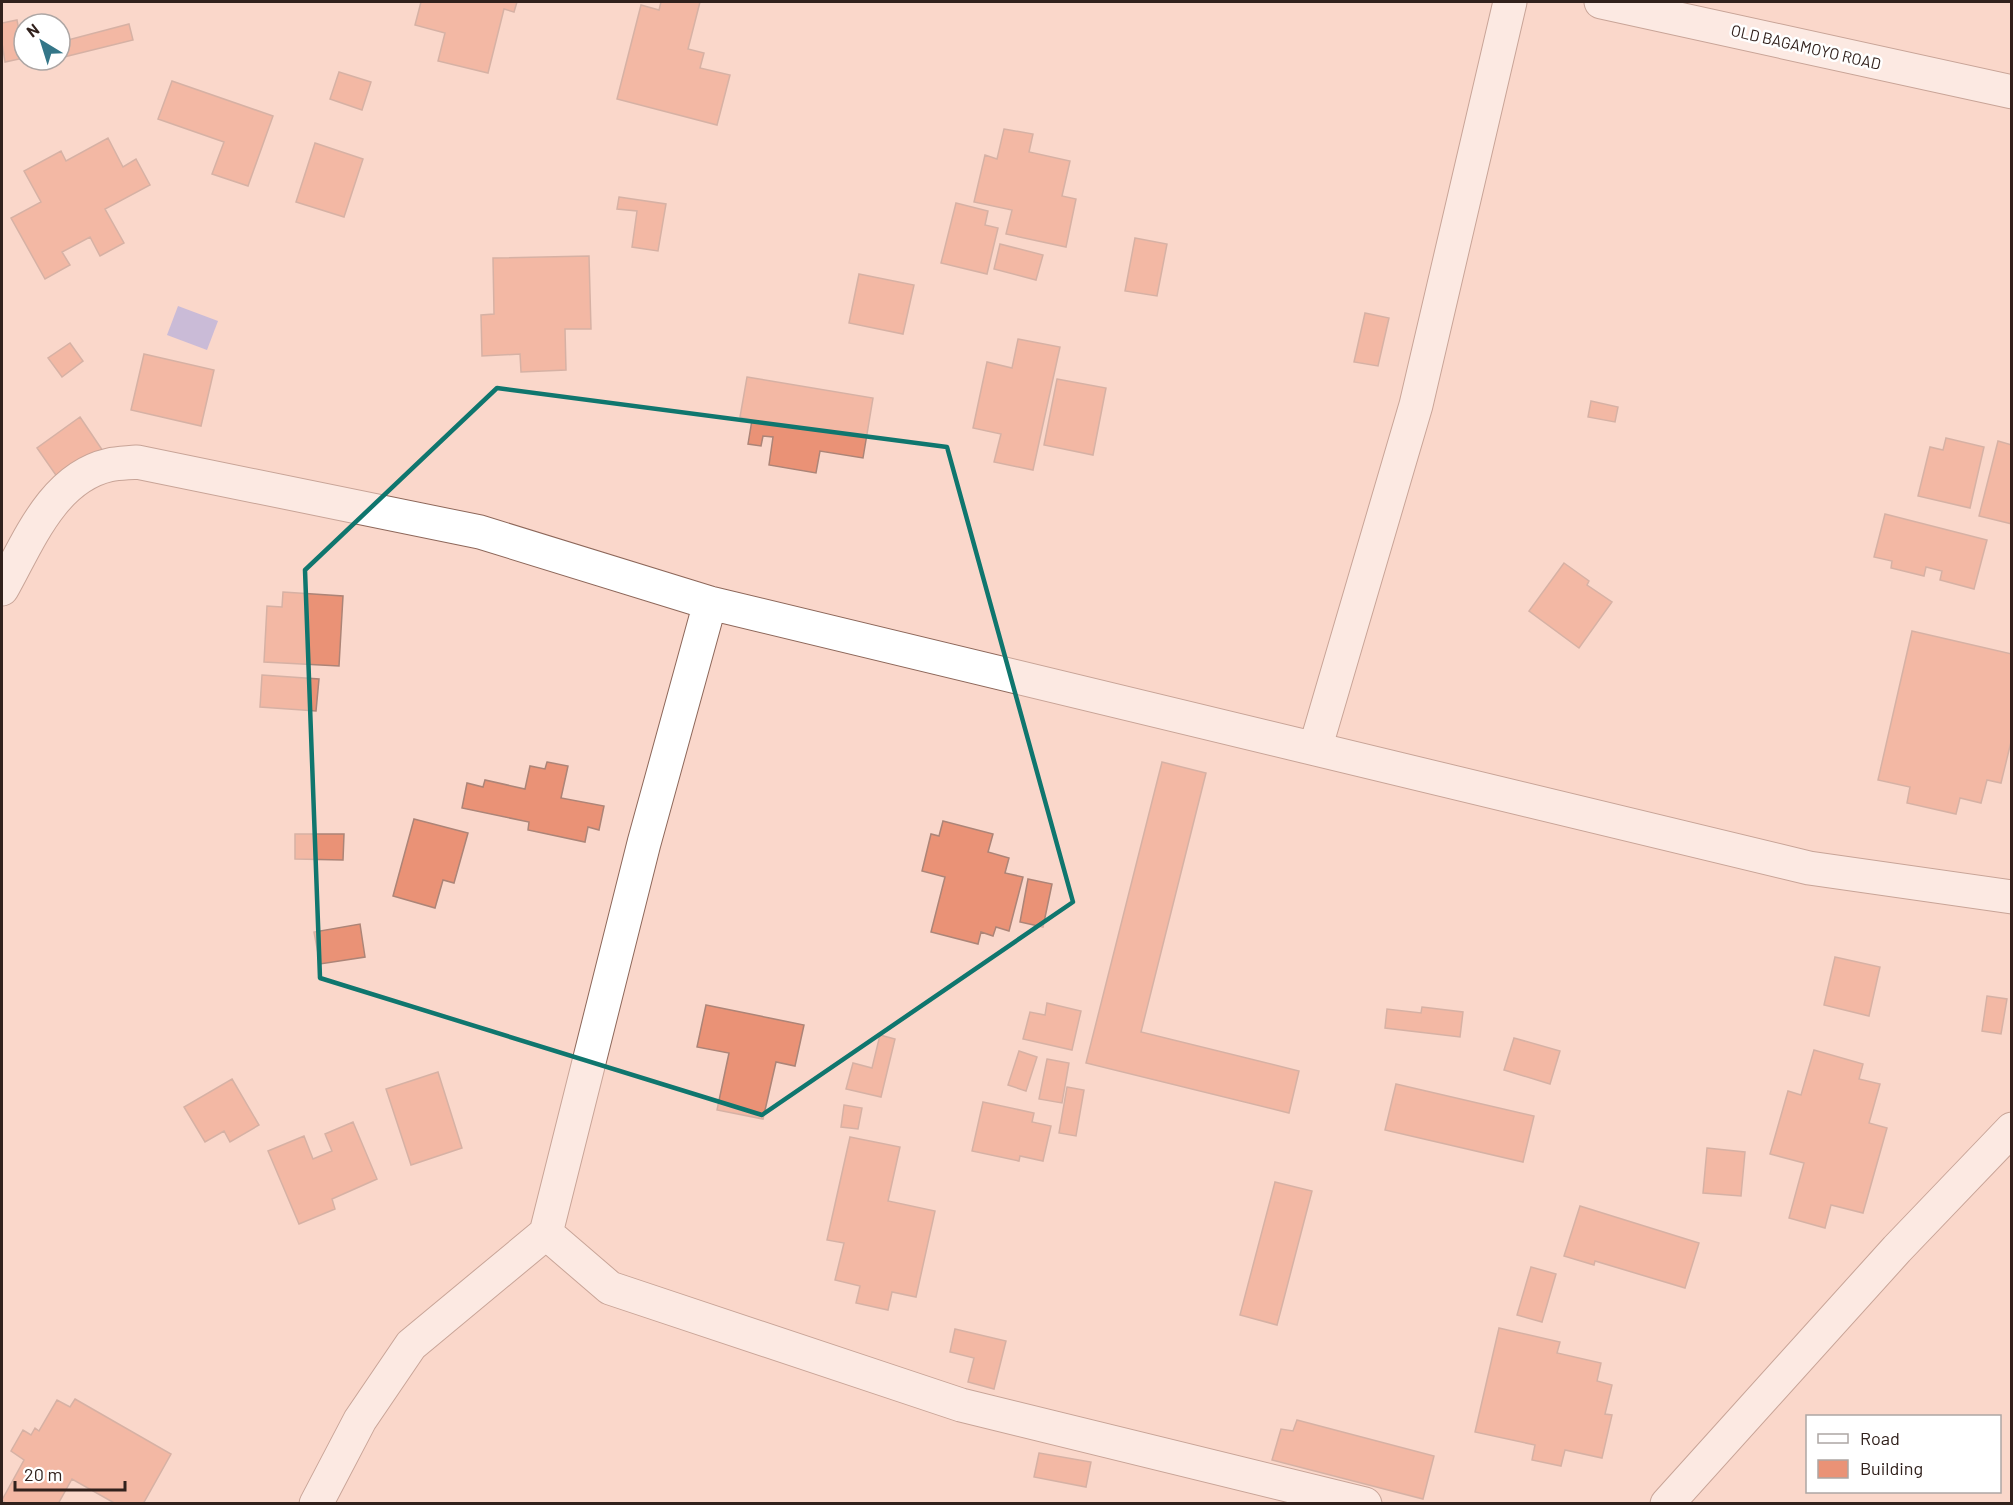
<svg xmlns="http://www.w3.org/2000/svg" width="2013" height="1505" font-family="Barlow,sans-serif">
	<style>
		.water { fill: #9099e6 }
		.building { fill: #ea9276; stroke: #ac8477; stroke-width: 1.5 }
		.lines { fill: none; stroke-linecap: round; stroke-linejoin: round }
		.minor-casing { stroke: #8d675a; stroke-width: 35 }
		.minor { stroke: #fff; stroke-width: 33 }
		.marked { fill: none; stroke: #0f766e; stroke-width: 4.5; stroke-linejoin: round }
		.labels { text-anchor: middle; stroke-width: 5; stroke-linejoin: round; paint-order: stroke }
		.street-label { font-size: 16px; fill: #31211c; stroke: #fff }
	</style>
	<rect width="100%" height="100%" fill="#fad7cb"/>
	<path class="water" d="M178 306 218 321 207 350 167 335Z"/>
	<path class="building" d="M421 2H517L514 12 504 9 488 73 438 61 445 33 415 25Z
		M661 2H700L688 49 704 53 700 68 730 75 717 125 617 99 641 5 659 10Z
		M17 20 24 58 5 62 2 43V23Z
		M129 24 133 40 60 58V42Z
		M339 72 371 82 362 110 330 99Z
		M172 81 273 116 248 186 212 174 224 142 158 119Z
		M1004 129 1033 134 1029 152 1070 161 1062 196 1076 199 1066 247 1006 234 1012 210 974 202 985 155 997 159Z
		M108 138 123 167 136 159 150 185 105 209 124 243 100 256 90 237 62 252 70 265 45 279 11 218 41 202 24 171 61 151 66 161Z
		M315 143 363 159 344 217 296 202Z
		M619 197 666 204 658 251 632 247 637 211 617 209Z
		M956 203 988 211 985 225 998 228 987 274 941 263Z
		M1135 238 1167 244 1157 296 1125 291Z
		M1000 244 1043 255 1036 280 994 269Z
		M589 256 591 329H565L566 370 521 372 520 354 482 356 481 315 494 314 493 258Z
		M859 274 914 285 903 334 849 323Z
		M1365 313 1389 318 1378 366 1354 362Z
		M1018 339 1060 347 1033 470 994 462 1001 434 973 428 987 362 1012 368Z
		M70 343 83 361 62 377 48 358Z
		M144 354 214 370 201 426 131 410Z
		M747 377 873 398 863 458 820 451 816 473 769 465 773 437 763 436 761 446 748 444 752 420 740 417Z
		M1057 379 1106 388 1093 455 1044 445Z
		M1591 401 1618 407 1615 422 1588 417Z
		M80 417 103 451 60 481 37 448Z
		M1946 438 1984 447 1970 508 1918 496 1930 447 1943 450Z
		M1998 441 2012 445V524L1979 516Z
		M1885 514 1987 540 1974 589 1940 580 1942 571 1926 567 1924 576 1891 568 1892 561 1874 557Z
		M1564 563 1589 581 1587 585 1612 602 1579 648 1529 611Z
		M283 592 343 596 339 666 264 662 267 606 282 607Z
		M1912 631 2012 654V738L2001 783 1987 780 1981 803 1960 798 1956 814 1907 803 1910 787 1878 780Z
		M262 675 319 679 316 711 260 707Z
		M547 762 568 766 561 798 604 806 599 830 588 827 585 842 528 830 529 822 462 808 467 783 483 787 485 780 525 789 530 766 545 769Z
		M1162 762 1206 773 1141 1032 1299 1071 1289 1113 1086 1063Z
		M414 819 468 833 454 883 443 880 435 908 393 896Z
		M943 821 993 834 988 852 1009 858 1005 873 1023 877 1009 931 996 927 993 936 981 932 978 944 931 932 945 877 922 871 931 834 939 836Z
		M295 834H344L343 860 295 859Z
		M1028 879 1052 884 1043 927 1020 922Z
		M360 924 365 957 320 964 314 932Z
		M1835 957 1880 967 1869 1016 1824 1005Z
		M1987 996 2007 999 2001 1034 1982 1031Z
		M1047 1003 1081 1011 1072 1050 1023 1039 1030 1012 1045 1015Z
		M706 1005 804 1025 795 1066 776 1062 763 1119 717 1110 729 1053 697 1047Z
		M1422 1007 1463 1012 1460 1037 1385 1028 1387 1009 1421 1013Z
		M880 1035 895 1039 881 1097 846 1089 853 1063 872 1068Z
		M1514 1038 1560 1051 1550 1084 1504 1070Z
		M1814 1050 1863 1064 1859 1079 1880 1084 1869 1123 1887 1128 1863 1213 1831 1205 1825 1228 1789 1218 1804 1163 1770 1154 1788 1091 1801 1095Z
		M1019 1051 1037 1057 1026 1091 1008 1085Z
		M1047 1059 1069 1063 1062 1103 1039 1099Z
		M438 1072 462 1148 411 1165 386 1089Z
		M232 1079 259 1125 230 1142 224 1131 205 1142 184 1107Z
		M1396 1084 1534 1116 1523 1162 1385 1130Z
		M1067 1087 1084 1090 1076 1136 1059 1133Z
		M983 1102 1034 1113 1032 1122 1051 1126 1043 1161 1020 1156 1019 1161 972 1151Z
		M844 1105 862 1108 858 1129 841 1127Z
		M353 1122 377 1179 332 1199 335 1209 299 1224 268 1151 304 1136 313 1159 332 1151 325 1134Z
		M850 1137 900 1147 888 1201 935 1211 916 1297 892 1292 888 1310 856 1303 860 1286 835 1280 844 1243 827 1240Z
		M1707 1148 1745 1152 1741 1196 1703 1193Z
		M1275 1182 1312 1191 1277 1325 1240 1315Z
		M1580 1206 1699 1243 1685 1288 1595 1261 1594 1265 1564 1256Z
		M1531 1267 1556 1274 1542 1322 1517 1315Z
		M1499 1328 1560 1342 1557 1353 1601 1363 1597 1381 1612 1385 1605 1414 1612 1415 1602 1458 1565 1450 1561 1466 1532 1460 1535 1445 1475 1432Z
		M955 1329 1006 1341 994 1389 968 1382 974 1358 950 1352Z
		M75 1399 171 1454 143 1504H116L72 1479 58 1504H7L2 1500 24 1460 11 1451 23 1430 31 1435 35 1428 39 1431 57 1400 70 1407Z
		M1297 1420 1434 1456 1423 1499 1272 1460 1281 1429 1293 1431Z
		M1039 1453 1091 1462 1086 1487 1034 1477Z"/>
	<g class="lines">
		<g class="minor-casing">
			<path id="minor" d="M1601 2 2012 92
				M2 589C28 543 52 478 109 465 118 463 128 463 137 462L480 532 710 603 1809 868 2012 897
				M1315 749 1416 405 1510 2
				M546 1233 610 1288 961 1405 1365 1504
				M316 1504 360 1420 411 1345 546 1233 644 843 710 603
				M1667 1504 1897 1249 2012 1129"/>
		</g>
		<use href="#minor" class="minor"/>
	</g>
	<path d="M0 0H2013V1505H0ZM497 388 947 447 1073 902 762 1115 320 978 305 570Z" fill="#fad7cb" fill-opacity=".55" fill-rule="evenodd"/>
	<path class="marked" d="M497 388 947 447 1073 902 762 1115 320 978 305 570Z"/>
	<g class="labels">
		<g class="street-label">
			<text transform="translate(1806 47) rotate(13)" y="6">OLD BAGAMOYO ROAD</text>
		</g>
	</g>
	<rect width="2013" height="1505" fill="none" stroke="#31211c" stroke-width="6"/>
	<rect x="1806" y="1415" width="195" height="78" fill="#ffffff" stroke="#ada6a4" stroke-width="1.5"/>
	<rect x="1818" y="1434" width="30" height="9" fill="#ffffff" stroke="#ada6a4" stroke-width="1.5"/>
	<text x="1860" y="1445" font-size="18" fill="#31211c">Road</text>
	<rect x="1818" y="1460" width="30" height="18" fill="#ea9276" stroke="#ada6a4" stroke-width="1.5"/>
	<text x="1860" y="1475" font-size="18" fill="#31211c">Building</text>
	<g transform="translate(42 42) rotate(322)"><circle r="28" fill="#ffffff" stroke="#ada6a4" stroke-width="1.5"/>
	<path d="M0-4.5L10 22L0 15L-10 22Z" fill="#347688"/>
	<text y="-9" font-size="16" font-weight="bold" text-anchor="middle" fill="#31211c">N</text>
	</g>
	<path d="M15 1481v9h110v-9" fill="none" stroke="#31211c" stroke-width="3"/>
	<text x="24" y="1481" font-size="18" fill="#31211c" stroke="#ffffff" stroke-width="4.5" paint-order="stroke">20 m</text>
</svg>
